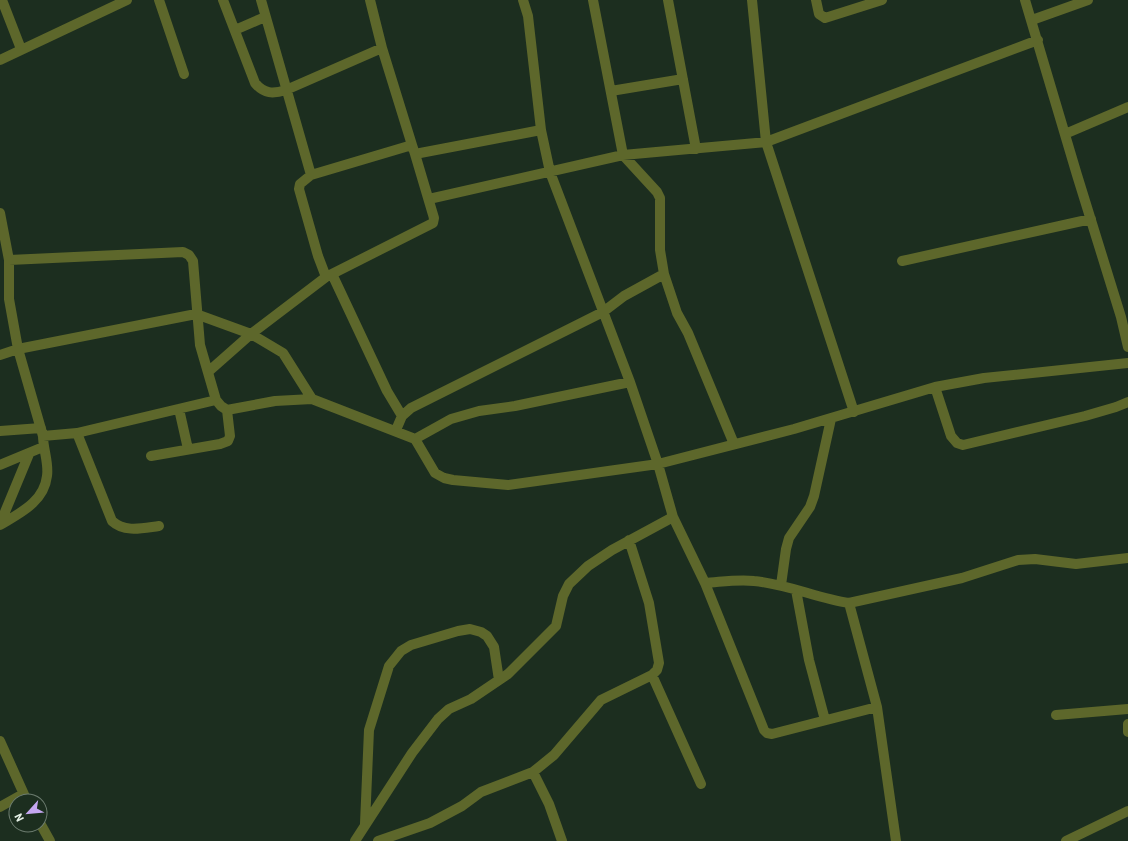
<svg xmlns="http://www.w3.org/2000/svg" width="1128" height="841" font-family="Barlow,sans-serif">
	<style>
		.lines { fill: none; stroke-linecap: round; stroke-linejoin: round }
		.minor { stroke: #5d672b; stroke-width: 10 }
	</style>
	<rect width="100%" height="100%" fill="#1c2e1f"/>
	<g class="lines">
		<path class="minor" d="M2 0 21 49
			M159 0 184 74
			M223 0 255 83C264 94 273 94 286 90L382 48 412 145
			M261 0 311 175
			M370 0 382 48
			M523 0 528 16 541 130 550 172 630 382 658 464 673 517 705 583 764 730 767 733 772 734 877 707
			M593 0 623 155 657 192 660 198V250L664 274 677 313 688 333 734 444
			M668 0 696 149
			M752 0 766 142 854 412
			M816 0 819 14 825 18 882 0
			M1025 0 1077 175 1121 317 1128 347
			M1032 20 1088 0
			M235 30 265 17
			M0 60 127 0
			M611 91 683 79
			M1065 134 1128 107
			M429 199 623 155 766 142 1038 40
			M0 213 9 260V299L18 349 43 436 77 433 216 400
			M9 260 183 252 189 255 193 261 200 345 216 400 221 406 227 410 275 401 312 399 415 439 435 473 444 478 453 480 508 485 658 464 794 429 935 387 984 378 1128 363
			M902 261 1091 219
			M332 274 387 391 402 416
			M326 277 318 256 299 189 300 184 311 175 412 145 415 154 541 130
			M0 355 18 349 196 314 251 334 283 353 312 399
			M208 372 251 334 326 277 433 223 434 218 415 154
			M935 387 951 436 957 443 963 445 1085 416 1116 407 1128 402
			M179 409 188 449
			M396 430 402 416 411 408 603 312 624 296 664 274
			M0 431 41 428
			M77 433 112 521C125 533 143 528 159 526
			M415 439 451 419 479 411 515 406 630 382
			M151 456 220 444 228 441 230 436 227 410
			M0 465 43 447
			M0 524 29 454
			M0 525C20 513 44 502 47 476 49 463 43 449 43 436
			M705 583C721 582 738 579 754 581 787 584 817 598 849 603L962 578 1018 560 1035 559 1076 564 1128 558
			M781 585 786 549 789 538 810 507 814 496 831 419
			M796 590 809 660 825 720
			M849 603 877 707 896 841
			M652 675 701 784
			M1056 715 1128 709
			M1128 724V732
			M0 741 27 801
			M533 772 549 804 562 841
			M0 807 23 794
			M40 823 50 841
			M365 824 369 730 389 666 401 651 411 645 458 631 470 629 481 632 487 636 494 647 499 680
			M355 841 412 753 438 719 449 709 471 699 508 674 556 626 563 596 569 584 588 566 612 550 673 517
			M378 841 430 823 462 806 481 792 533 772 554 755 601 700 652 675 657 670 659 663 649 603 629 540
			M1066 841 1128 811"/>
	</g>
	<g transform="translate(28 813) rotate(243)"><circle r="19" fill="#1c2e1f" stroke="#6c7c6f"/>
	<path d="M0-3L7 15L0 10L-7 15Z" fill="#c5a7f1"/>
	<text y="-6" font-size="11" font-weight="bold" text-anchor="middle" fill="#e5f0e6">N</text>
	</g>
</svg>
